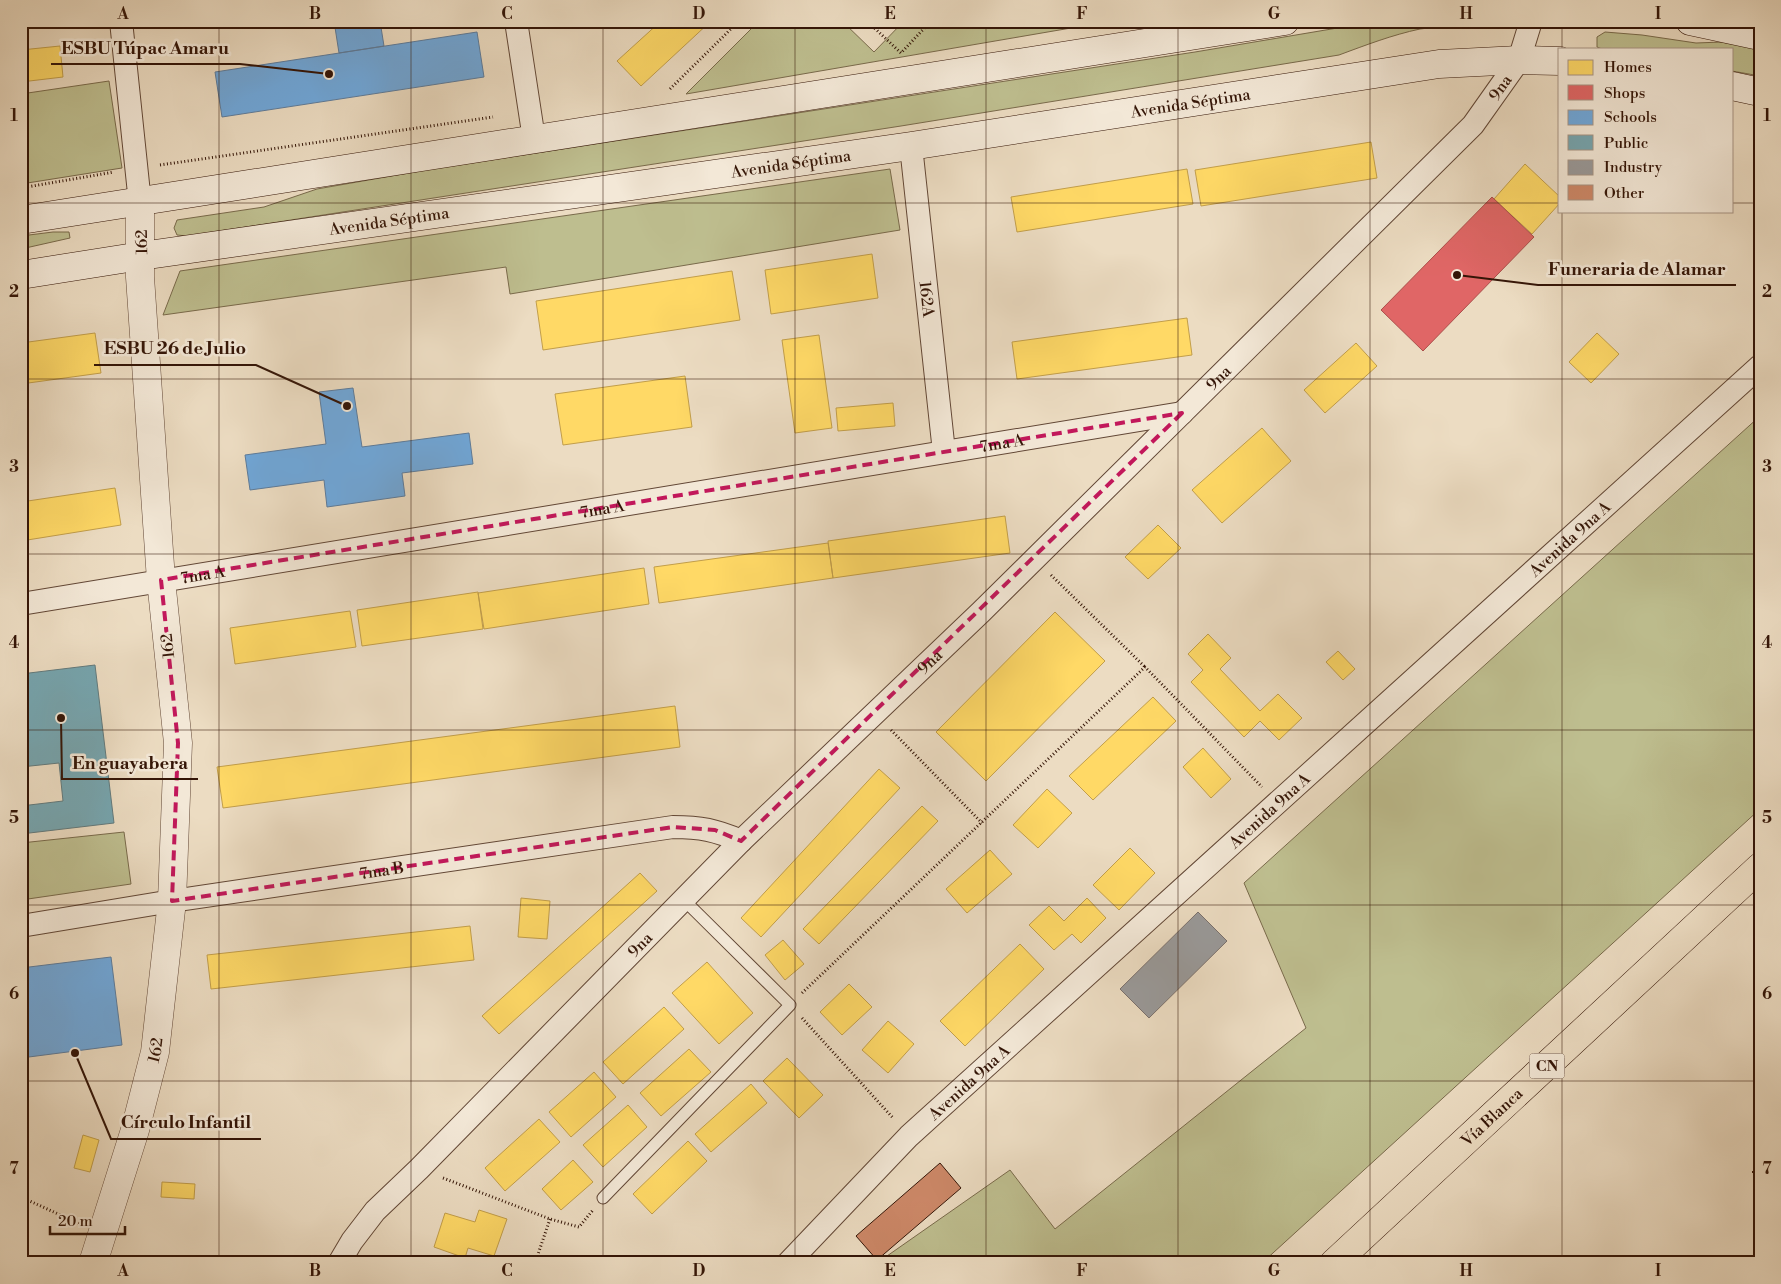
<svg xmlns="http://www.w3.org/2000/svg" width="1781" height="1284" font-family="'Libre Bodoni',serif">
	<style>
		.green { fill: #bebe8f; stroke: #796a4b }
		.homes { fill: #ffd966; stroke: #c29e4a }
		.shops { fill: #e06666; stroke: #ac4e4a }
		.schools { fill: #6fa8dc; stroke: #5d7c9c }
		.public { fill: #76a5af; stroke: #627a7d }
		.industry { fill: #999; stroke: #7b716d }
		.building { fill: #cd8868; stroke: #341507 }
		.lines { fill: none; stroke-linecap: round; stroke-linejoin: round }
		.service-casing { stroke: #624736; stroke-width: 13 }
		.minor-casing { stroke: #624736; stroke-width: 24 }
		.tertiary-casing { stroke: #624736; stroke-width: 29 }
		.secondary-casing { stroke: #341507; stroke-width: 29 }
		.trunk-casing { stroke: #341507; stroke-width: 29 }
		.path { stroke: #341507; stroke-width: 3; stroke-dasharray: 1 2.5; stroke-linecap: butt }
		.service { stroke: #f3e8d7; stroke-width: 11 }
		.minor { stroke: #f3e8d7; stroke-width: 22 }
		.tertiary { stroke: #f3e8d7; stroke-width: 28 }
		.secondary { stroke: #f3e8d7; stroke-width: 28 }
		.trunk { stroke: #ecdcc2; stroke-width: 28 }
		.marked { fill: none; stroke: #c2185b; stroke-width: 4; stroke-dasharray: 10 6; stroke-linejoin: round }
		.grid { fill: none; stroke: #341507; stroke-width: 1; stroke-opacity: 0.55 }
		.labels { text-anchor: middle; stroke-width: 5; stroke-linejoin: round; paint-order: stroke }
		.shield { fill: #f3e8d7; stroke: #6d5445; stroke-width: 1 }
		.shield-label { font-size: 15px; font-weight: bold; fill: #341507 }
		.street-label { font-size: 16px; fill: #341507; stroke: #f3e8d7 }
		.leader { fill: none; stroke: #341507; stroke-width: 2 }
		.callout-dot { fill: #341507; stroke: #f3e8d7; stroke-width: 2 }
		.callout-label { font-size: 18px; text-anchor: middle; font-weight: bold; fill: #341507; stroke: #f3e8d7; stroke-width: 5; stroke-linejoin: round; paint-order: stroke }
		.neatline { fill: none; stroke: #341507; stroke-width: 2 }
		.grid-label { font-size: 16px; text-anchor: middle; font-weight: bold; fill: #341507 }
	</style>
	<rect width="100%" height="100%" fill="#ecdcc2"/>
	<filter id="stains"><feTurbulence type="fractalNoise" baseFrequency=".004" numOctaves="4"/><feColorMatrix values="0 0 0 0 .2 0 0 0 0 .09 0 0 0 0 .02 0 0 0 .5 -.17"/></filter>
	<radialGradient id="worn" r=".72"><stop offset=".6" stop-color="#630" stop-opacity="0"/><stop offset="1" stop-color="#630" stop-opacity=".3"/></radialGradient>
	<path class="green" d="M759 21H842L874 52 904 21H1125L1130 25 1106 22 686 94Z
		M1379 21H1469V23C1453 31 1438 26 1420 29 1392 35 1366 45 1339 55L901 126 187 236 177 235 174 228 177 220 264 207 317 189 426 170 1195 52Z
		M1605 32 1642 35 1696 43 1722 42 1760 49V76L1732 71V49H1602L1597 47V37Z
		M109 81 122 168 21 184V94Z
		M890 169 900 230 510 294 506 267 163 315 180 271Z
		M53 232H69L70 238 21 249V236Z
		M1760 416V809L1262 1263H877L1010 1170 1055 1229 1306 1028 1244 883Z
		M124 832 131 884 21 900V843Z"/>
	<path class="homes" d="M661 21H711L641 86 617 61Z
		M60 46 63 77 21 82V50Z
		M1371 142 1377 178 1201 206 1195 170Z
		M1525 164 1560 197V203L1532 234 1494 199Z
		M1187 169 1193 204 1017 232 1011 197Z
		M872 254 878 298 771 314 765 270Z
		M732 271 740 320 543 350 536 301Z
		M1187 318 1192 355 1017 379 1012 342Z
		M95 333 101 373 21 384V343Z
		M1597 333 1619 354 1591 383 1569 362Z
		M819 335 832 428 795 433 782 340Z
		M1356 343 1377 366 1325 413 1304 390Z
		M685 376 692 427 563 445 555 394Z
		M893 403 895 426 838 431 836 408Z
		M1262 428 1291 461 1222 523 1192 490Z
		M115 488 121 525 21 541V502Z
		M1005 516 1010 553 833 578 828 541Z
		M1158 525 1181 548 1148 579 1125 557Z
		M828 543 833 578 659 603 654 567Z
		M644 568 649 604 484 629 478 593Z
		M478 592 483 629 362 646 357 610Z
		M350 611 356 647 235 664 230 628Z
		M1055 612 1105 661 986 781 936 732Z
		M1208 634 1231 658 1220 669 1260 711 1278 694 1302 718 1279 740 1260 721 1244 737 1191 682 1203 670 1188 654Z
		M1338 651 1355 669 1343 680 1326 662Z
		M1153 697 1176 721 1093 800 1069 776Z
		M675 706 680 747 223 808 217 767Z
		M1203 748 1231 779 1211 798 1183 767Z
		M879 769 900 788 761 937 741 918Z
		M1047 789 1072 813 1038 848 1013 825Z
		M922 806 938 821 819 944 803 929Z
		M1130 848 1155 873 1119 910 1093 885Z
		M990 850 1012 874 967 913 946 889Z
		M640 873 657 891 499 1034 482 1016Z
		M521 898 550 901 547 939 518 937Z
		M1087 898 1106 918 1081 943 1072 934 1054 950 1029 925 1049 906 1064 921Z
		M470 926 474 960 211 989 207 955Z
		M783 940 804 964 785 980 765 955Z
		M1020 944 1044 969 965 1046 940 1021Z
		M707 962 753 1013 719 1044 672 993Z
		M849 984 872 1007 842 1035 820 1012Z
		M664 1007 684 1029 623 1084 603 1062Z
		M888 1021 914 1044 888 1073 862 1050Z
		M689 1049 711 1072 661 1116 640 1093Z
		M787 1058 823 1095 799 1118 763 1081Z
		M594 1072 616 1097 571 1137 549 1112Z
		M751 1084 767 1103 711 1152 695 1134Z
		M628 1105 647 1127 603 1167 583 1145Z
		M539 1119 560 1142 505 1191 485 1168Z
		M83 1135 99 1140 90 1172 74 1168Z
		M688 1141 707 1161 652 1214 633 1194Z
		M573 1160 593 1182 561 1210 542 1189Z
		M162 1182 195 1184 194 1199 161 1197Z
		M479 1210 507 1219 494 1256 468 1248 465 1258 434 1247 445 1213 475 1222Z
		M406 1256 425 1263H404Z"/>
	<path class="shops" d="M1492 197 1534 237 1423 351 1381 310Z"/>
	<path class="schools" d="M334 21H380L384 46 339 53Z
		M477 32 484 77 222 117 215 72Z
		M353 388 362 447 469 433 473 464 402 473 405 496 327 507 324 480 250 490 245 455 326 444 319 392Z
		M111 957 122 1045 21 1058V968Z"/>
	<path class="public" d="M95 665 114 823 21 834V806L63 801 59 763 21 767V674Z"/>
	<path class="industry" d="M1198 912 1227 941 1149 1018 1120 989Z"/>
	<path class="building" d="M940 1163 961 1188 877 1260 856 1236Z
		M1760 1164V1180L1752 1172Z"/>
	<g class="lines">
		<g class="service-casing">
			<path id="service" d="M603 1198 790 1005 683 899"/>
		</g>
		<g class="minor-casing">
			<g id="minor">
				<path d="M121 21 140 203"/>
				<path d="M516 21 534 139"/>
				<path id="s1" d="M911 146 944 452"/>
				<path id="s2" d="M21 604 1182 413"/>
				<path id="s3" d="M21 926 172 901 673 827C701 827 715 830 741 841"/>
				<path id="s4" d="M339 1263 352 1241 375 1211 419 1169 741 841 981 612 1473 125 1519 60 1531 21"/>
				<path id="s5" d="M788 1263 909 1136 1760 366"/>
			</g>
		</g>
		<g class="tertiary-casing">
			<g id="tertiary">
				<path id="s6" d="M93 1263 135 1130 155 1052 172 901 178 743 161 580 140 277V203"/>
			</g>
		</g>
		<g class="secondary-casing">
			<g id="secondary">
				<path d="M1690 21 1760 36"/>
				<path d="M1732 86 1760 92"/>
				<path d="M21 220 1285 21"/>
				<path id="s7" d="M21 275 141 256 911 146 1439 64 1519 60 1560 61"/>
			</g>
		</g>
		<g class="trunk-casing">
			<g id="trunk">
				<path id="s8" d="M1334 1263 1760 867"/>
			</g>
		</g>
		<path class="path" d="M867 21 901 53 931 21
			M670 89 739 21
			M160 165 493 117
			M21 188 114 172
			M1051 575 1145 667
			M891 730 982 823
			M802 993 1145 667 1262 787
			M802 1018 893 1118
			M443 1178 550 1219 579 1227 593 1210
			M21 1197 80 1224
			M535 1263 550 1219"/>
		<use href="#service" class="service"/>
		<use href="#minor" class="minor"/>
		<use href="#tertiary" class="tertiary"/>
		<use href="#secondary" class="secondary"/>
		<use href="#trunk" class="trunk"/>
	</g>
	<path class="marked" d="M1182 413 741 841 715 830 673 827 172 901 178 743 161 580Z"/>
	<path class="grid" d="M219 21V1263M411 21V1263M603 21V1263M795 21V1263M986 21V1263M1178 21V1263M1370 21V1263M1562 21V49M21 203H1560M1732 203H1760M1562 211V1263M21 379H1760M21 554H1760M21 730H1760M21 905H1760M21 1081H1760"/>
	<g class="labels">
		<rect class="shield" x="1529.5" y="1053.5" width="35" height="25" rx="4"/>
		<g class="shield-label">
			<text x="1547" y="1071">CN</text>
		</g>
		<g class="street-label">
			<text dy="6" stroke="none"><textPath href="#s4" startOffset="1654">9na</textPath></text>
			<text dy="6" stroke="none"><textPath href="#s7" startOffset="1182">Avenida Séptima</textPath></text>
			<text dy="6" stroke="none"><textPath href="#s7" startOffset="778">Avenida Séptima</textPath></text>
			<text dy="6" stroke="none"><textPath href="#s7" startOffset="372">Avenida Séptima</textPath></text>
			<text transform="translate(141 242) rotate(-91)" y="6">162</text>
			<text dy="6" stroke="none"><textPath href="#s1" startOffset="154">162A</textPath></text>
			<text dy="6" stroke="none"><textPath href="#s4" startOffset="1249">9na</textPath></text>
			<text dy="6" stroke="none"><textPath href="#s2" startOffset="994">7ma A</textPath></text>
			<text dy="6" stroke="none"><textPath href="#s2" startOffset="589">7ma A</textPath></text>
			<text dy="6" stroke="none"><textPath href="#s5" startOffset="1066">Avenida 9na A</textPath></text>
			<text dy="6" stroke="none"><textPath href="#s2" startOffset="184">7ma A</textPath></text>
			<text transform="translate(167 646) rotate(-96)" y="6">162</text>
			<text dy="6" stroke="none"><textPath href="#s4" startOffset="844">9na</textPath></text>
			<text dy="6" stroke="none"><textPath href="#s5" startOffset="661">Avenida 9na A</textPath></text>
			<text dy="6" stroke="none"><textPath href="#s3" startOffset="365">7ma B</textPath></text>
			<text dy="6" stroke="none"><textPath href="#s4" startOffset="439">9na</textPath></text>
			<text dy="6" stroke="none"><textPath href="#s6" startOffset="222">162</textPath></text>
			<text dy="6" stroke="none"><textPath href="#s5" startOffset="256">Avenida 9na A</textPath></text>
			<text dy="6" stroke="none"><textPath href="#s8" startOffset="215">Vía Blanca</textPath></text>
		</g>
	</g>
	<path class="leader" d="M329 74L240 64H51M1457 275L1538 285H1736M347 406L256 365H94M61 718L62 779H198M75 1053L111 1139H261"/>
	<g class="callout-dot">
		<circle cx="329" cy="74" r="5"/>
		<circle cx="1457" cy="275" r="5"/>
		<circle cx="347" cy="406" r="5"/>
		<circle cx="61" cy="718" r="5"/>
		<circle cx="75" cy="1053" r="5"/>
	</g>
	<g class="callout-label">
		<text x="145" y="54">ESBU Túpac Amaru</text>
		<text x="1637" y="275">Funeraria de Alamar</text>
		<text x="175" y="354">ESBU 26 de Julio</text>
		<text x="130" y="769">En guayabera</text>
		<text x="186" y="1128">Círculo Infantil</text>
	</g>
	<rect width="1781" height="1284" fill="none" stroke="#ecdcc2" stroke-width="55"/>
	<rect x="1558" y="48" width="175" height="165" fill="#f3e8d7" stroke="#a79484"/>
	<rect x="1568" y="60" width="25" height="15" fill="#ffd966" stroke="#a79484"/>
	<text x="1604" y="72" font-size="15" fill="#341507">Homes</text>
	<rect x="1568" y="85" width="25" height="15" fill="#e06666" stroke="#a79484"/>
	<text x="1604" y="98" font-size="15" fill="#341507">Shops</text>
	<rect x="1568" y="110" width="25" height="15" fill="#6fa8dc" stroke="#a79484"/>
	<text x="1604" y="122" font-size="15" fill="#341507">Schools</text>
	<rect x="1568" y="135" width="25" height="15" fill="#76a5af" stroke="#a79484"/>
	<text x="1604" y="148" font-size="15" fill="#341507">Public</text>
	<rect x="1568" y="160" width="25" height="15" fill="#999999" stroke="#a79484"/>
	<text x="1604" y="172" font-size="15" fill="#341507">Industry</text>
	<rect x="1568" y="185" width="25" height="15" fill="#cd8868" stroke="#a79484"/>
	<text x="1604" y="198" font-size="15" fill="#341507">Other</text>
	<path d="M50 1226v8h75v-8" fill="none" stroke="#341507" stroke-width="2.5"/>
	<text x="58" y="1226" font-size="15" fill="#341507" stroke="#f3e8d7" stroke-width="4" paint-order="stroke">20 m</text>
	<rect x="28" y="28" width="1726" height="1228" class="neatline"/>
	<g class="grid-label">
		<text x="123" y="19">A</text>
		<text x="315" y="19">B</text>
		<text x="507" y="19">C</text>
		<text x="699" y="19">D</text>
		<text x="890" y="19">E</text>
		<text x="1082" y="19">F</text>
		<text x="1274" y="19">G</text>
		<text x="1466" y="19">H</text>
		<text x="1658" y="19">I</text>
		<text x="14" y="121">1</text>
		<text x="1767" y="121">1</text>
		<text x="14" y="297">2</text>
		<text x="1767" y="297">2</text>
		<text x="14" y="472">3</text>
		<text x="1767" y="472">3</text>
		<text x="14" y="648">4</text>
		<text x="1767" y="648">4</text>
		<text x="14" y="823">5</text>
		<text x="1767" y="823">5</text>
		<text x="14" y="999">6</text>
		<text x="1767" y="999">6</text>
		<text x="14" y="1174">7</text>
		<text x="1767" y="1174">7</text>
		<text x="123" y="1276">A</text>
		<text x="315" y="1276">B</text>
		<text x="507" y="1276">C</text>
		<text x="699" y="1276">D</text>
		<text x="890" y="1276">E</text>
		<text x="1082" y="1276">F</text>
		<text x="1274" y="1276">G</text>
		<text x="1466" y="1276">H</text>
		<text x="1658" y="1276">I</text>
	</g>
	<rect width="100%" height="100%" filter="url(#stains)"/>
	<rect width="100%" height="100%" fill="url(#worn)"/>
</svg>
